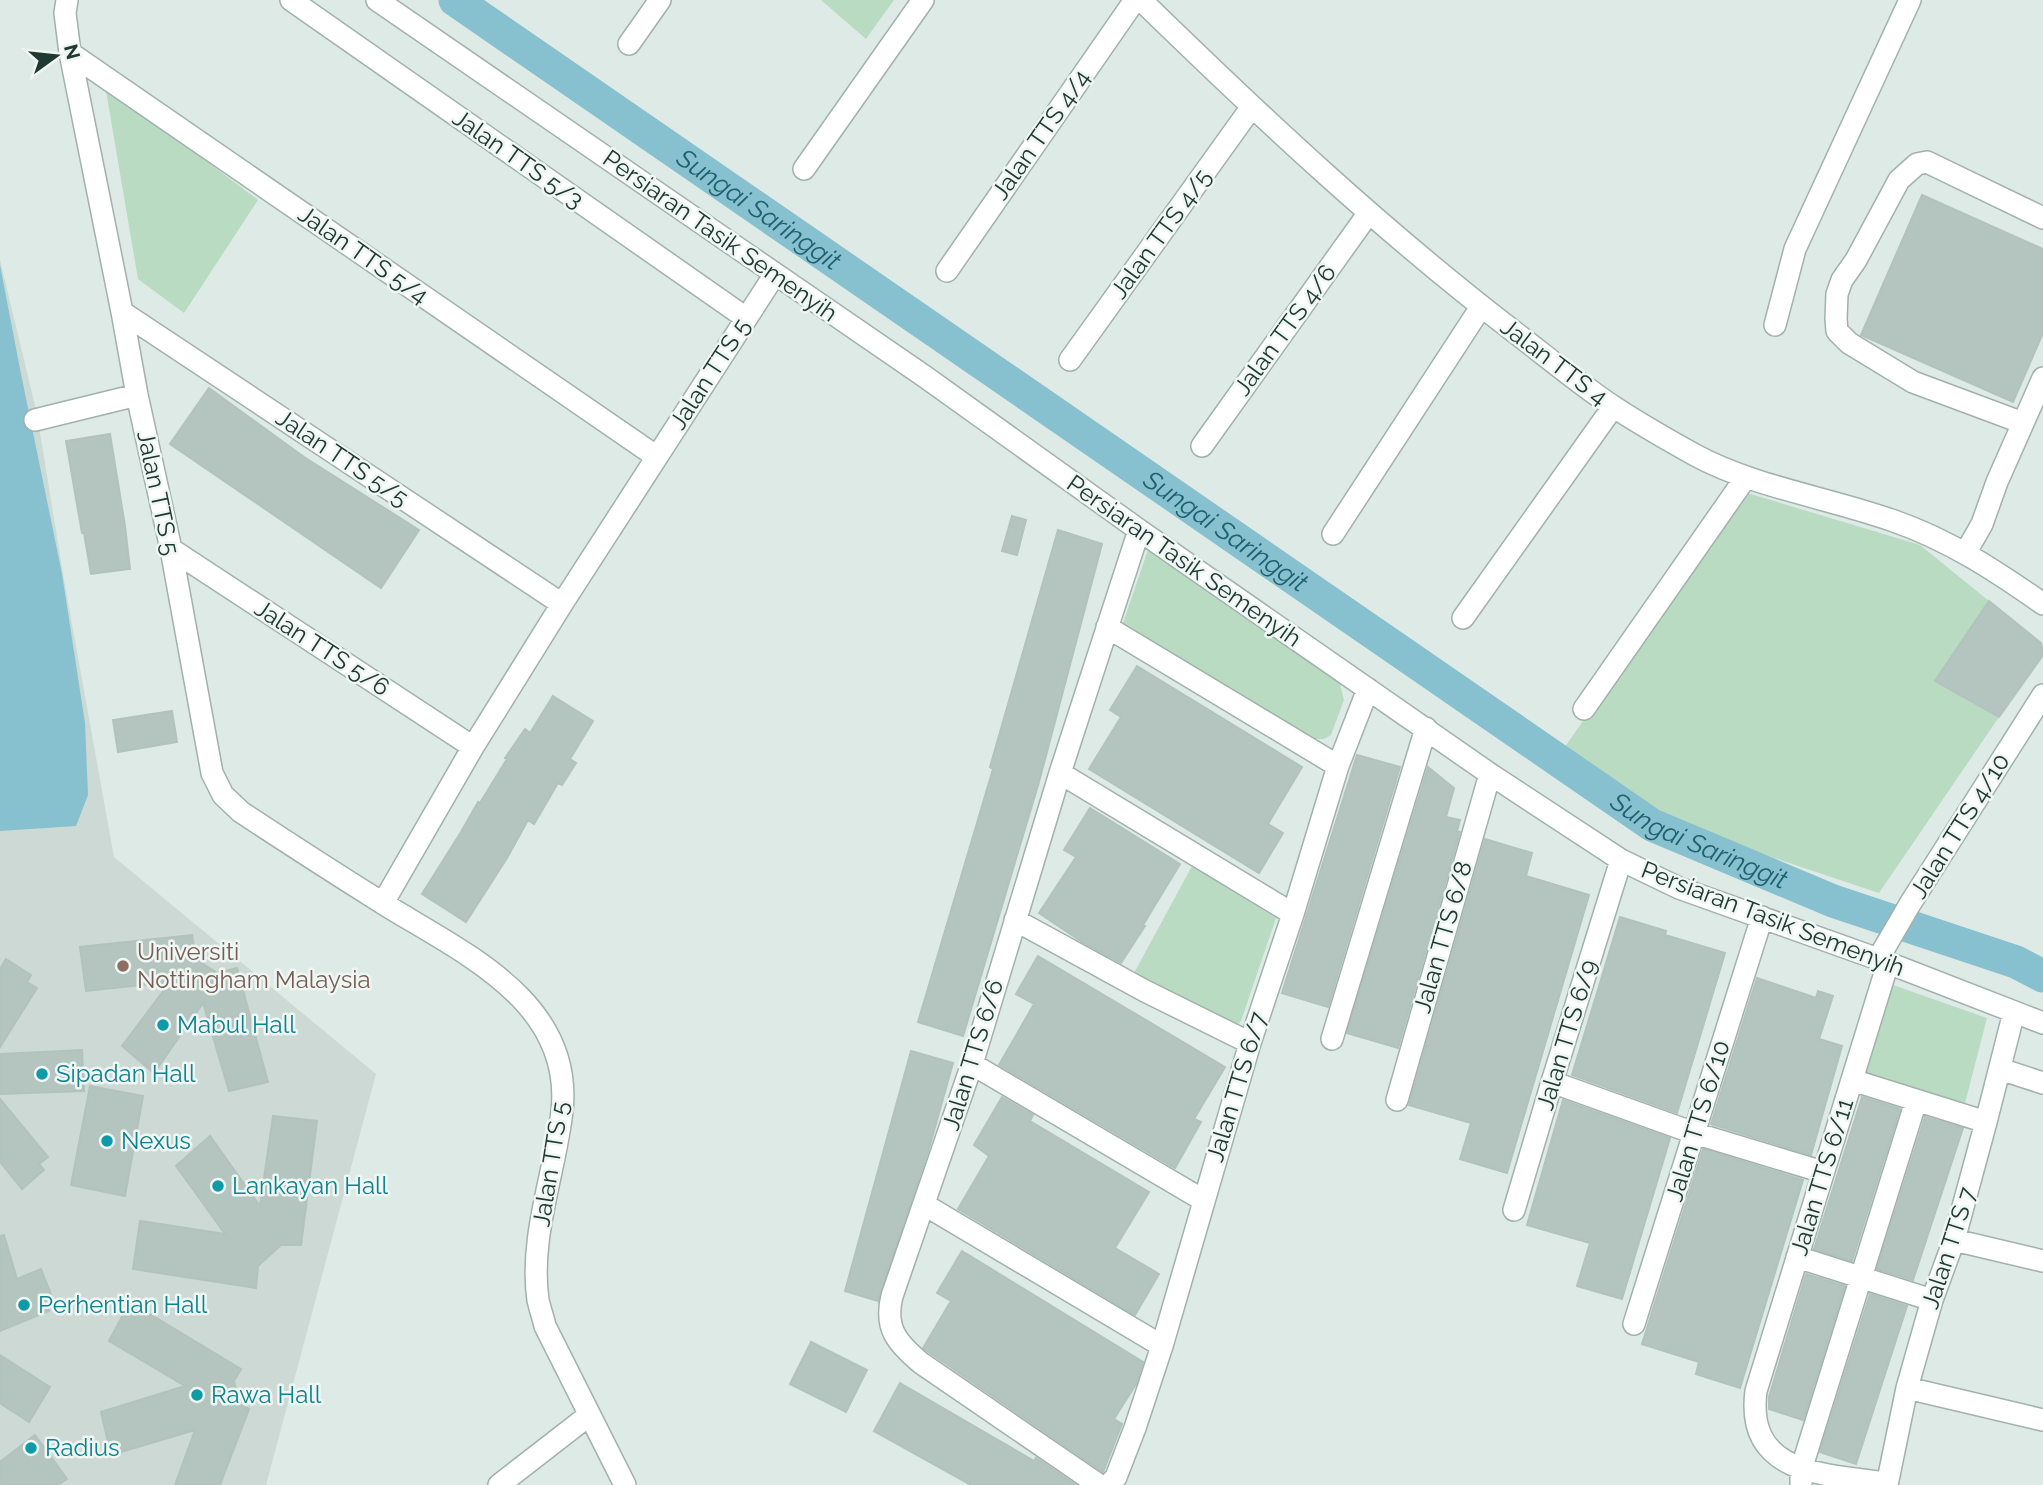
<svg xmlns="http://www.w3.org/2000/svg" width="2043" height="1485" font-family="Raleway,sans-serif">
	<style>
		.built { fill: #cdd9d4 }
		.green { fill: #b8dbc2 }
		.water { fill: #87c0ce }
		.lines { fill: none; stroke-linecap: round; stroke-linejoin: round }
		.river { stroke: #87c0ce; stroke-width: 33 }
		.building { fill: #b4c4be; stroke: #b1c3bc; stroke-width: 2 }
		.minor-casing { stroke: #a1b1ac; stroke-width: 24 }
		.minor { stroke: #fff; stroke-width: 21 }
		.education-dot { fill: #8d6e63; stroke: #eff6f3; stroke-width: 2.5 }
		.culture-dot { fill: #0f9aa8; stroke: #eff6f3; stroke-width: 2.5 }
		.labels { text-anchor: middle; stroke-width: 5; stroke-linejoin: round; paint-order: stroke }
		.street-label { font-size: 24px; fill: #203933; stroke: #eff6f3 }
		.education-label { font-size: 24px; fill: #785e54; stroke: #eff6f3; text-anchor: start }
		.culture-label { font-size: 24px; fill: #0d838f; stroke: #eff6f3; text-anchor: start }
		.water-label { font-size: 26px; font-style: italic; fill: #1d6072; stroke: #eff6f3 }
	</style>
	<rect width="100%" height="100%" fill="#deeae5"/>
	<path class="built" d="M0 260 37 414 63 574 114 857 376 1074 266 1485H0Z"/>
	<path class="green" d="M821 0H894L866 39Z
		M105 85 258 200 184 313 138 279Z
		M1744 492 1920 545 1989 601 1935 681 1999 717 1879 893 1679 826 1564 748Z
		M1151 541 1339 680 1344 700 1331 735 1324 739H1316L1122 626Z
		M1192 866 1276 918 1241 1021 1237 1025 1133 975Z
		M1890 984 1987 1018 1964 1107 1864 1075Z"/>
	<path class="water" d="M0 265 20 369 62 574 85 723 88 795 76 826 0 831Z"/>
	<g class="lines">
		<path class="river" id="s1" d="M455 0 1652 825 1833 901 2016 962 2043 976"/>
	</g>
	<path class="building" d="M1922 195 2043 249V333L2013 402 1861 335Z
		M209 388 304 457 419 530 381 588 170 444Z
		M110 434 125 526 130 569 91 574 84 533H82L66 441Z
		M1012 516 1026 520 1017 555 1002 551Z
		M1058 530 1102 544 1039 782 963 1036 918 1022 993 769 990 767Z
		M1989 601 2041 643 2043 652V655L1999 717 1935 681Z
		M1137 666 1302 767 1268 824 1283 833 1259 873 1089 769 1121 717 1110 710Z
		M553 696 593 721 570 759 576 763 562 785 558 783 534 824 528 820 507 858 466 922 422 894 461 832 478 802 480 803 507 759 505 758 525 729 530 733Z
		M172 711 177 742 118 752 113 720Z
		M1357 755 1400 767 1328 1007 1282 993Z
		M1428 767 1454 788 1446 817 1460 820 1457 831 1460 832 1398 1048 1347 1033Z
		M1090 808 1180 864 1143 925 1145 926 1121 963 1082 942 1039 913 1076 857 1064 850Z
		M1485 839 1532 853 1526 876 1589 895 1507 1173 1460 1159 1471 1123 1409 1105Z
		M1620 917 1666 931 1665 935 1725 953 1677 1113 1572 1075Z
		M192 935 196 959 217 973 237 968 268 1082 229 1091 203 1003 154 1073 122 1046 170 982 86 991 80 947Z
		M1038 956 1225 1067 1194 1119 1201 1122 1175 1168 999 1065 1034 1004 1016 994Z
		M6 959 31 975 27 982 37 988 0 1047V969Z
		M1757 978 1816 998 1818 991 1833 996 1819 1039 1842 1046 1811 1155 1711 1124Z
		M82 1050 84 1091 0 1094V1054Z
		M911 1051 953 1063 930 1145 878 1301 845 1291Z
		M90 1086 143 1096 125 1196 71 1185Z
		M1002 1097 1033 1115 1030 1121 1149 1192 1115 1248 1159 1274 1135 1315 958 1209 989 1156 974 1145Z
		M1862 1097 1900 1109 1852 1261 1814 1249Z
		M0 1099 48 1157 39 1164 44 1170 22 1189 0 1162Z
		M1563 1100 1670 1138 1622 1299 1577 1286 1590 1243 1527 1225Z
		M273 1116 317 1121 301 1245H281L258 1266 256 1288 133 1269 140 1221 225 1234 176 1166 210 1136 260 1206Z
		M1925 1117 1963 1128 1913 1280 1877 1269Z
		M1703 1149 1803 1180 1740 1388 1696 1374 1699 1362 1642 1344Z
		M4 1235 17 1279 41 1269 52 1297 45 1300 49 1311 0 1331V1236Z
		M962 1251 1143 1362 1136 1384 1114 1419 1122 1424 1103 1472 923 1348 951 1301 937 1293Z
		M1806 1274 1845 1286 1803 1420 1769 1409V1397Z
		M1870 1294 1907 1306 1856 1464 1820 1452Z
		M130 1302 241 1369 234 1381 239 1404 249 1409 220 1485H175L195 1430 111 1455 101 1412 185 1386 109 1341Z
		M811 1342 867 1370 846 1412 790 1384Z
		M0 1355 50 1387 29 1422 0 1403Z
		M900 1383 1034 1461 1036 1458 1076 1485H971L874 1431Z
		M35 1435 67 1479 58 1485H0V1462Z"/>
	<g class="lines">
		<g class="minor-casing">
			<path id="minor" d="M67 0 65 13 70 53 122 312 137 395 171 549 212 773 223 795 241 812C288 843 336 874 384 904 461 952 574 1001 562 1111 555 1173 529 1237 538 1300 540 1309 543 1317 545 1326L625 1485
				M291 0 746 318
				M377 0 924 376 1139 530 1490 774 1621 860 1679 888 1878 959 2043 1023
				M1141 0C1263 119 1386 234 1521 337 1552 361 1582 386 1614 407 1640 424 1668 440 1695 455 1754 487 1830 498 1894 521 1949 540 1996 571 2043 604
				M629 44 660 0
				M70 53 657 457
				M804 169 923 0
				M947 271 1135 0
				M122 312 562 604
				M1775 325 1795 249 1910 0
				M1070 360 1251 108
				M35 420 137 395
				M2023 423 1913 382 1849 343 1837 331 1836 319 1837 294 1842 280 1856 260 1899 180 1917 164 1927 162 2043 218
				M1202 446 1368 214
				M1333 534 1481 307
				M171 549 473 747
				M1966 552 1982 524 1997 482 2043 378
				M1463 618 1613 407
				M1107 627 1338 766
				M1584 709 1746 477
				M1060 773 1293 914
				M383 903 473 747 562 604 775 274
				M1015 920 1145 991 1250 1043
				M1878 959 1910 904 2043 695
				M1332 1039 1426 728
				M972 1064 1203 1200
				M2000 1069 2043 1083
				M1852 1080 1986 1122
				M1552 1082 1694 1133 1823 1172
				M1397 1100 1490 774
				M925 1205 1162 1346
				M1514 1210 1552 1082 1621 860
				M1954 1240 2043 1261
				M1797 1257 1932 1300
				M1634 1324 1762 917
				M1907 1388 2043 1420
				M1887 1483C1826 1474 1745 1476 1756 1391L1888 963
				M499 1485 588 1416
				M1099 1485 921 1363C897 1343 884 1328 892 1296L972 1064 1060 773 1139 530
				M1109 1485 1116 1477 1135 1428 1162 1346 1250 1043 1293 914 1338 766 1368 689
				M1801 1485V1470L1916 1101
				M1887 1485 1907 1388 1932 1300 1954 1240 1986 1122 2014 1012"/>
		</g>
		<use href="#minor" class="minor"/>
	</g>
	<circle class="education-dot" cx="123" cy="966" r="7"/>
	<g class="culture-dot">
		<circle cx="163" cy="1025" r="7"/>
		<circle cx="42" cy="1074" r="7"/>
		<circle cx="107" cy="1141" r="7"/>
		<circle cx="218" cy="1186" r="7"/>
		<circle cx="24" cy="1305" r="7"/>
		<circle cx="197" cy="1395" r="7"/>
		<circle cx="31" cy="1448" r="7"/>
	</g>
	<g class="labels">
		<g class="street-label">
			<text transform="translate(1041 135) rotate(-55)" y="8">Jalan TTS 4/4</text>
			<text transform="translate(518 159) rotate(35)" y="8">Jalan TTS 5/3</text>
			<text transform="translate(1161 234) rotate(-54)" y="8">Jalan TTS 4/5</text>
			<text transform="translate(720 236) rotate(35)" y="8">Persiaran Tasik Semenyih</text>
			<text transform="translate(363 255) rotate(35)" y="8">Jalan TTS 5/4</text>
			<text transform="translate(1285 330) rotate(-54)" y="8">Jalan TTS 4/6</text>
			<text transform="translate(1554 362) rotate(37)" y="8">Jalan TTS 4</text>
			<text transform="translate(710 374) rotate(-57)" y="8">Jalan TTS 5</text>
			<text transform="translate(342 458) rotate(34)" y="8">Jalan TTS 5/5</text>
			<text transform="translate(158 493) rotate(78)" y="8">Jalan TTS 5</text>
			<text transform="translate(1184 561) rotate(35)" y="8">Persiaran Tasik Semenyih</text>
			<text transform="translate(322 648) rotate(33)" y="8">Jalan TTS 5/6</text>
			<text transform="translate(1960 826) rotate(-58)" y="8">Jalan TTS 4/10</text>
			<text transform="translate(1773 919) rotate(21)" y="8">Persiaran Tasik Semenyih</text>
			<text transform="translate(1443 937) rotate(-74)" y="8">Jalan TTS 6/8</text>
			<text transform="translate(1567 1035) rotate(-73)" y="8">Jalan TTS 6/9</text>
			<text transform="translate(973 1055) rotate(-73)" y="8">Jalan TTS 6/6</text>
			<text transform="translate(1237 1087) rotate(-73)" y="8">Jalan TTS 6/7</text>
			<text transform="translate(1698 1121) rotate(-73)" y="8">Jalan TTS 6/10</text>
			<text transform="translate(551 1164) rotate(-81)" y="8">Jalan TTS 5</text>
			<text transform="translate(1822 1177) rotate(-73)" y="8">Jalan TTS 6/11</text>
			<text transform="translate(1949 1248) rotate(-72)" y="8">Jalan TTS 7</text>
		</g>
		<g class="education-label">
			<text x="137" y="960">Universiti<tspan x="137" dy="28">Nottingham Malaysia</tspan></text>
		</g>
		<g class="culture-label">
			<text x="177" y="1033">Mabul Hall</text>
			<text x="56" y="1082">Sipadan Hall</text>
			<text x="121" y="1149">Nexus</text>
			<text x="232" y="1194">Lankayan Hall</text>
			<text x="38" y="1313">Perhentian Hall</text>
			<text x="211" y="1403">Rawa Hall</text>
			<text x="45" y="1456">Radius</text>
		</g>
		<g class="water-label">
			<text dy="9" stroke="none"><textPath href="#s1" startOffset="369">Sungai Saringgit</textPath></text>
			<text dy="9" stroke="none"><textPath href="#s1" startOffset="936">Sungai Saringgit</textPath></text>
			<text dy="9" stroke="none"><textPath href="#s1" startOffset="1503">Sungai Saringgit</textPath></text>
		</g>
	</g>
	<g transform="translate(56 56) rotate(75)" stroke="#eff6f3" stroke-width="5" paint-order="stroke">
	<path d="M0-5L12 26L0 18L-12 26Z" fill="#203933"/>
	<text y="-10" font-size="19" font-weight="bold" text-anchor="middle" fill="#203933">N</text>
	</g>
</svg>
